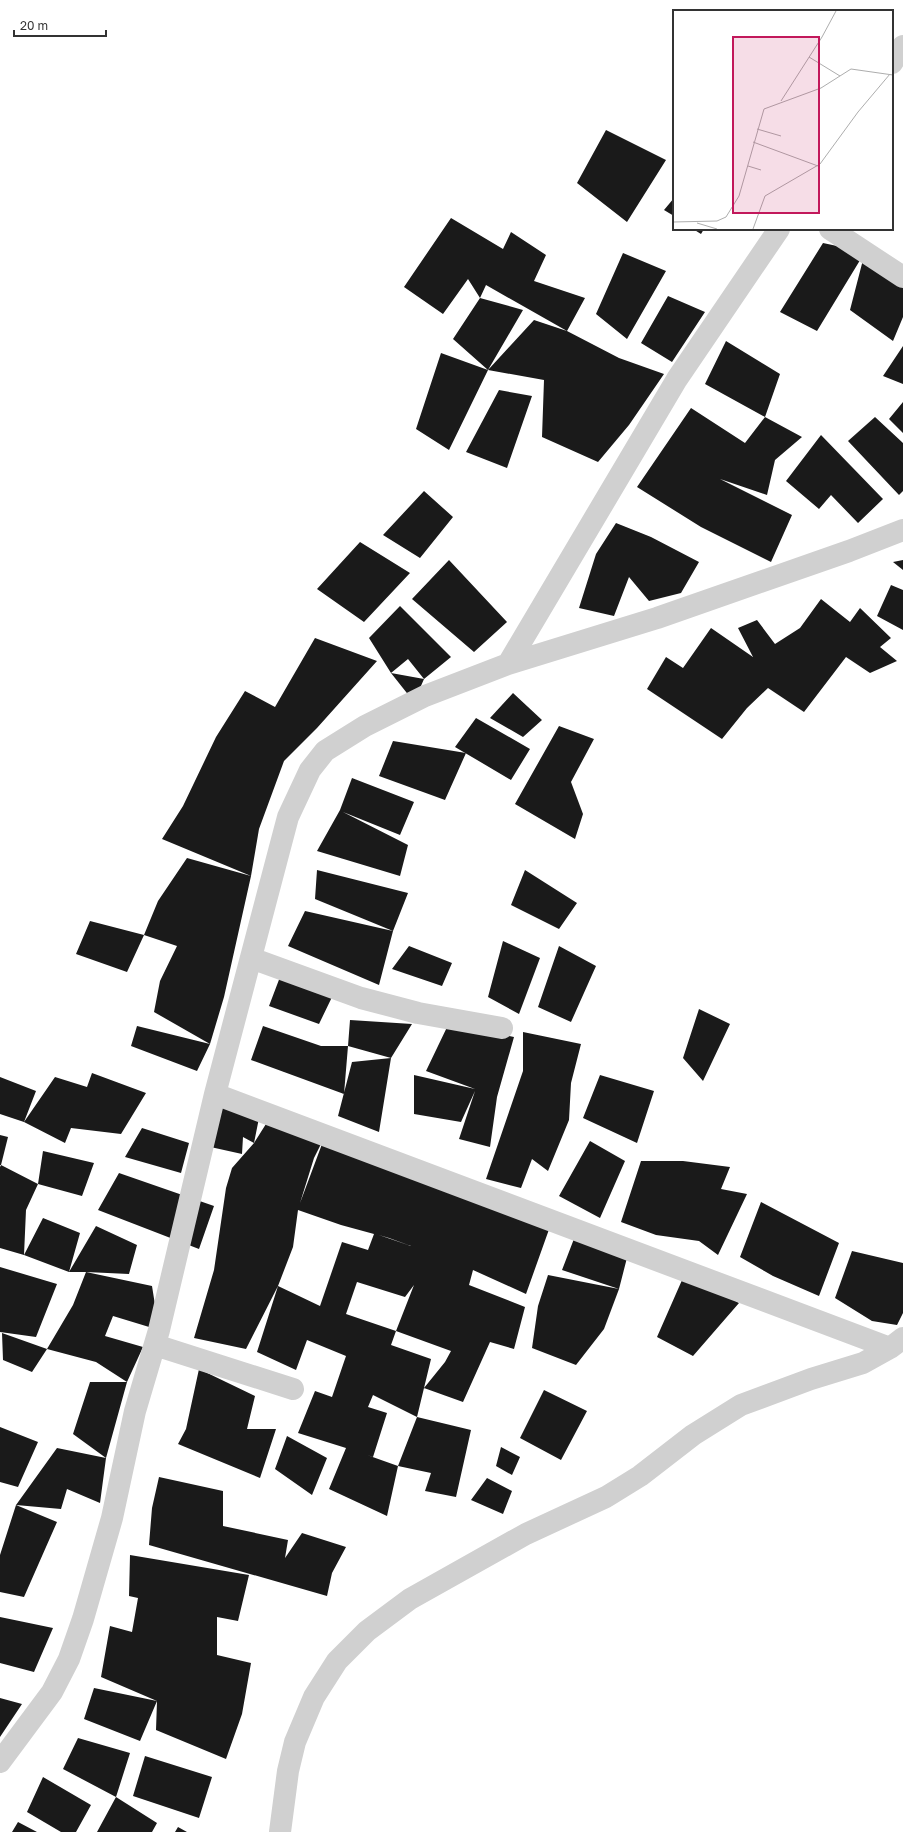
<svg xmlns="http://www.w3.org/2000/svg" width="903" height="1832" font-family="'Golos Text',sans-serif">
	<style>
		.building { fill: #1a1a1a; fill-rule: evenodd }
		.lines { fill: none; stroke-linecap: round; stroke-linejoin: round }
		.street { stroke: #d0d0d0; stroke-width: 22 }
		.inset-road { fill: none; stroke: #adadad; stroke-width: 1 }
		.view { fill: #c2185b; fill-opacity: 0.15; stroke: #c2185b; stroke-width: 2 }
		.inset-edge { fill: none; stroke: #333; stroke-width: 2 }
	</style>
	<rect width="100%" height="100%" fill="#fff"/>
	<path class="building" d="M606 130 666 160 627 222 577 183Z
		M674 198V216L664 210Z
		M451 218 503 249 511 232 546 255 534 281 585 298 567 331 486 285 480 298 523 310 488 370 453 339 480 298 468 279 443 314 404 287Z
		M693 229H704L701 234Z
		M823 243 865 252 817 331 780 312Z
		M865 252 903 277V317L893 341 850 310Z
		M623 253 666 271 627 339 596 314Z
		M668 296 705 312 672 362 641 343Z
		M534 320 567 331 619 358 664 374 629 425 598 462 542 437 544 380 488 370 449 450 416 429 441 353 488 370Z
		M726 341 780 374 765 417 705 384Z
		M903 346V384L883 376Z
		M499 390 532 396 507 468 466 452Z
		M903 402V433L889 419Z
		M691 408 745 443 765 417 802 437 775 460 767 495 720 479 792 515 771 562 701 527 637 487Z
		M875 417 903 443V491L899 495 848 441Z
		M821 435 883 499 858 523 831 495 819 509 786 481Z
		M424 491 453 517 420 558 383 535Z
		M616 523 651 537 699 562 681 593 649 601 629 577 614 616 579 608 596 554Z
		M360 542 410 573 364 622 317 589Z
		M449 560 507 622 474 652 412 599Z
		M903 560V570L893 562Z
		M891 585 903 590V630L877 616Z
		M821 599 850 622 860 608 891 638 880 647 897 661 870 673 846 657 804 712 768 688 747 708 722 739 647 689 666 657 683 668 711 628 753 657 738 628 757 620 775 644 800 628Z
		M400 606 451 657 424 679 414 702 391 673 369 638ZM408 659 424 679 391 673Z
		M315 638 377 661 317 728 284 761 259 829 251 876 224 997 210 1044 197 1071 131 1046 137 1026 210 1044 154 1012 160 981 177 946 144 935 158 901 187 858 251 876 162 839 183 806 216 737 245 691 275 707Z
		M513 693 542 720 523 737 490 718Z
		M476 718 530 749 511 780 455 747Z
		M559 726 594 739 571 782 583 814 575 839 515 804Z
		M393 741 466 753 445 800 379 776Z
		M352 778 414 802 400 835 343 812 408 845 400 876 317 851 340 810Z
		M317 870 408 893 393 931 379 985 288 946 305 911 393 931 315 899Z
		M525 870 577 903 559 929 511 905Z
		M90 921 144 935 127 972 76 954Z
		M503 941 540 958 519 1014 488 997Z
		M409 946 452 963 442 986 392 969Z
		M559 946 596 966 571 1022 538 1007Z
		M280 977 333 995 319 1024 269 1006Z
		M699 1009 730 1024 703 1081 683 1058Z
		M350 1020 412 1024 391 1058 379 1132 338 1116 352 1062 391 1058 348 1046Z
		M449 1023 514 1037 497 1097 490 1147 459 1139 475 1091 461 1122 414 1114V1075L475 1089 426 1071Z
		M263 1026 321 1046H348L344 1094 251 1060Z
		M523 1032 581 1044 571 1083 569 1120 548 1171 532 1159 521 1188 486 1179 523 1071Z
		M92 1073 146 1093 121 1134 71 1128 65 1143 24 1122 0 1114V1077L36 1091 24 1122 55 1077 87 1087Z
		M600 1075 654 1091 637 1143 583 1118Z
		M216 1098 260 1113 254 1143 271 1116 552 1221 526 1294 473 1270 469 1285 525 1307 514 1349 490 1342 463 1402 424 1388 445 1362 451 1351 396 1331 391 1345 431 1359 417 1417 373 1395 368 1407 387 1413 373 1457 367 1455 398 1466 417 1417 471 1430 456 1497 425 1491 431 1473 398 1466 387 1516 329 1489 346 1448 298 1433 315 1391 332 1397 346 1356 307 1340 296 1370 257 1352 278 1286 320 1306 342 1242 368 1250 374 1234 341 1225 298 1210 293 1247 278 1286 246 1349 194 1338 214 1270 226 1188 232 1168 254 1143 243 1137 242 1154 206 1146ZM325 1136 300 1203 314 1158ZM379 1235 389 1238 411 1246ZM357 1282 405 1297 414 1285 396 1331 346 1314Z
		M142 1128 189 1143 181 1173 125 1157Z
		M0 1135 8 1137 1 1165H0Z
		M590 1141 625 1161 600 1218 559 1196Z
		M43 1151 94 1163 82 1196 38 1184Z
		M641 1161H683L730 1167 721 1189 747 1194 718 1255 699 1241 656 1235 621 1222Z
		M1 1165 38 1184 26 1210 24 1255 0 1248V1167Z
		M119 1173 214 1206 199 1249 98 1210Z
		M761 1202 839 1243 819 1296 773 1276 740 1257Z
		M43 1218 80 1233 69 1272 96 1226 137 1245 129 1274 86 1272 152 1286 159 1330 113 1316 105 1336 143 1347 127 1382 106 1458 73 1434 90 1382H127L96 1362 47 1349 32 1372 3 1360 2 1333 47 1349 73 1305 86 1272H69L24 1255Z
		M577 1231 629 1250 619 1289 604 1329 576 1365 532 1348 538 1306 548 1275 619 1289 562 1270Z
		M852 1251 903 1263V1313L897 1325 872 1321 835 1298Z
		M0 1267 57 1284 36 1337 0 1332Z
		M686 1271 739 1303 693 1356 657 1337Z
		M199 1369 255 1396 247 1429H276L260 1478 178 1444 186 1429Z
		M544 1390 587 1411 561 1460 520 1438Z
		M0 1427 38 1442 18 1487 0 1482Z
		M287 1436 327 1458 312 1495 275 1469Z
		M501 1447 520 1457 512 1475 496 1466Z
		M57 1448 106 1458 100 1503 67 1489 61 1509 16 1505 57 1522 24 1597 0 1592V1555L16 1505Z
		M159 1477 223 1491V1526L288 1540 285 1558 302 1533 346 1547 332 1573 327 1596 149 1545 152 1508Z
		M487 1478 512 1491 503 1514 471 1500Z
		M130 1555 249 1575 238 1621 217 1617V1655L251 1663 242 1714 226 1759 156 1730 157 1701 101 1677 110 1626 132 1632 138 1598 129 1596Z
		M0 1617 53 1628 34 1672 0 1663Z
		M94 1688 157 1701 140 1741 84 1719Z
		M0 1698 22 1704 0 1737Z
		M78 1738 130 1753 116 1797 63 1769Z
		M145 1756 212 1777 199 1818 133 1796Z
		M43 1777 91 1805 76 1832H61L27 1812Z
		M116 1797 157 1823 152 1832H97Z
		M18 1822 37 1832H12Z
		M178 1827 187 1832H175Z"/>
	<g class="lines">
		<path class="street" d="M892 63 903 46
			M830 229 903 277
			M508 664 677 379 779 229
			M251 958 361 998 418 1013 502 1028
			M215 1094 890 1348
			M155 1345 293 1389
			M0 1762 52 1692 69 1659 83 1619 112 1518 135 1411 159 1330 215 1094 279 851 288 817 310 770 325 751 365 726 425 696 508 664 657 618 849 551 903 530
			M280 1832 288 1771 295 1742 314 1697 337 1661 367 1631 410 1599 526 1534 606 1497 640 1476 693 1435 741 1405 811 1379 863 1363 890 1348 903 1338"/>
	</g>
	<g transform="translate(673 10)">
		<rect width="220" height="220" fill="#fff"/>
		<path class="inset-road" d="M136 47 167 66M108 91 149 27 163 1M84 119 108 126M80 132 145 156M75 156 88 160M0 212 44 211 53 207 66 186 91 99 148 78 178 59 220 65M24 213 44 219M80 219 92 186 147 154 185 102 217 64"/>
		<path class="view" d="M60 27H146V203H60Z"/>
		<rect width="220" height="220" class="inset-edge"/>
	</g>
	<path d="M14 30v6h92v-6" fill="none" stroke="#333333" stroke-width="2"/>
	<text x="20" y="30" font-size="12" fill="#333333" stroke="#ffffff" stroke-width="3" paint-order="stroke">20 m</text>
</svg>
